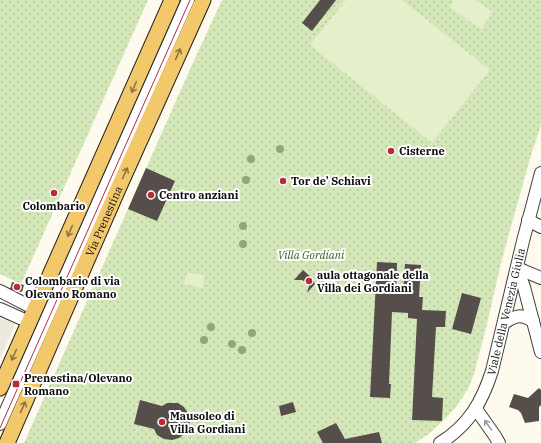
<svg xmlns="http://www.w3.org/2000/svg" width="541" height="443" font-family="'IBM Plex Serif',serif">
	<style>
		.park { fill: url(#park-dots) }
		.pitch { fill: #e5efcb }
		.plaza { fill: #eee9de }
		.building { fill: #564e4a }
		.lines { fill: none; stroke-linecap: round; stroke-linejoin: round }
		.minor-casing { stroke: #404040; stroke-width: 14 }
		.major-casing { stroke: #1e1e1e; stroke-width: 17 }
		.minor { stroke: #fff; stroke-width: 12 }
		.major { stroke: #f3c86a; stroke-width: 15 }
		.tram { stroke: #b82b3b; stroke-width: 1 }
		.tree { fill: #8ea77d }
		.oneway { stroke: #8c7440 }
		.oneway2 { stroke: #9e9e9e }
		.poi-dot { fill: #b82b3b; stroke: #fff; stroke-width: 1.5 }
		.labels { text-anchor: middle; stroke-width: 4; stroke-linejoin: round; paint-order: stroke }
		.poi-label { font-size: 11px; font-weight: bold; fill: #0d0d0d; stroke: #fff; text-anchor: start }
		.street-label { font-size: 11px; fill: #0d0d0d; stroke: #fff }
		.park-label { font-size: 11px; font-style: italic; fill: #336320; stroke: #fff }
	</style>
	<defs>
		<pattern id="park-dots" width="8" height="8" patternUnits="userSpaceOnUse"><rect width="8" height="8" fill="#d4e7b9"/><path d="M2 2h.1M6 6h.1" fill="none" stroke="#b5c59e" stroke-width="1.8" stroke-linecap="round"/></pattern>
	</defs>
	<rect width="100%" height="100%" fill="#fefaee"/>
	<path class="park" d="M0 0H148L21 284 0 274Z
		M222 0H541V125L531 155 502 259 486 328 474 374 468 389 456 407 443 421 430 433 415 443H24L191 67Z"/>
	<path class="pitch" d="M346 0H402L490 70 432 143 310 45Z
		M454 0H476L493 12 481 29 449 7Z
		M187 273 205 275 202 288 184 284Z"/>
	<path class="plaza" d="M0 317 13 323 15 325 0 359Z"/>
	<path class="building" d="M320 0H336L312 31 302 23Z
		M146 168 175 181 157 221 128 209Z
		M377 262 397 263 396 294H403L405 264 421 265 419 297H423L422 310 446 311 445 327H436L432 397 443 398 442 421 412 420 417 319 408 318V313L392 312 389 384H391L390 398 370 397Z
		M303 270 312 278 315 284 307 293 309 286 307 283 302 280H294Z
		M12 282 24 285 22 292 10 289Z
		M462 293 481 298 471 334 452 329Z
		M539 388 541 390V405L539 407V421L525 423 521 413 518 410 509 407 514 394 528 398Z
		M140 400 162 406 167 403H178L184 407 188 413 190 419 189 427 184 434 179 438 172 440 164 439 157 435 154 429 134 424Z
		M293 402 296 412 281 416 279 406Z
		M336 423 345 439 379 432 382 443H323L317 432Z"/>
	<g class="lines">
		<g class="minor-casing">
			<g id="minor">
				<path d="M528 220 541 227"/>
				<path d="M517 268 524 287 541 352"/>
				<path d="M517 268 541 278"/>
				<path d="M0 291 35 309"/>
				<path d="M0 309 29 322"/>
				<path d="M504 323C516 315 521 314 533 321"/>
				<path d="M476 409 495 436 499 443"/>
				<path d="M0 424 188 0"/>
				<path id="s1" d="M440 443C469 425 482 402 492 371L523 241 541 173"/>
			</g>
		</g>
		<g class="major-casing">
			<g id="major">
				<path d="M0 388 172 0"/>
				<path id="s2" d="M7 443 118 189 203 0"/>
			</g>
		</g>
		<use href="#minor" class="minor"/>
		<use href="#major" class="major"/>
		<path class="tram" d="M0 428 190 0"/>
	</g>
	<g class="tree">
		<circle cx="280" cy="149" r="4"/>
		<circle cx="251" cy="159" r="4"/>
		<circle cx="246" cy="180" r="4"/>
		<circle cx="243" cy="226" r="4"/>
		<circle cx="243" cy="244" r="4"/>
		<circle cx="211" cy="327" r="4"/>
		<circle cx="252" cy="333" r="4"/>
		<circle cx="204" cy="340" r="4"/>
		<circle cx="232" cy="344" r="4"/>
		<circle cx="242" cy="350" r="4"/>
	</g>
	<defs><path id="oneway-shaft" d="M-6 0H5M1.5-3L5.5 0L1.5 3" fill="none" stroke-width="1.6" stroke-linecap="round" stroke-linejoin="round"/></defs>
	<g class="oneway">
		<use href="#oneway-shaft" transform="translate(178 54) rotate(-66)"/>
		<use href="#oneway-shaft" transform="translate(134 87) rotate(114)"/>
		<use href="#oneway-shaft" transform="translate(125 173) rotate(-66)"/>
		<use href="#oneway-shaft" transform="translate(70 231) rotate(114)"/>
		<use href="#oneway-shaft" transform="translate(14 355) rotate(114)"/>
		<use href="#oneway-shaft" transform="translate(23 407) rotate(-66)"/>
	</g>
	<use class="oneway2" href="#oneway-shaft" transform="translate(488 425) rotate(-126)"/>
	<g class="poi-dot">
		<circle cx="391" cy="151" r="4"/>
		<circle cx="283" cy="181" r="4"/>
		<circle cx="54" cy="193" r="4"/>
		<circle cx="151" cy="195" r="4"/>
		<circle cx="309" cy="281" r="4"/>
		<circle cx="17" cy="287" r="4"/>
		<rect x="12" y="380" width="8" height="8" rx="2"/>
		<circle cx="162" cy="422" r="4"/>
	</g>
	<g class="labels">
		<g class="poi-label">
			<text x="399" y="155">Cisterne</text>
			<text x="291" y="185">Tor de' Schiavi</text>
			<text x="159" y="199">Centro anziani</text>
			<text x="54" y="210" text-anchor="middle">Colombario</text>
			<text x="317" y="279">aula ottagonale della<tspan x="317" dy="13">Villa dei Gordiani</tspan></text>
			<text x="25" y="285">Colombario di via<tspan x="25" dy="13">Olevano Romano</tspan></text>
			<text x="24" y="382">Prenestina/Olevano<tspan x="24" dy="13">Romano</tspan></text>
			<text x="170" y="420">Mausoleo di<tspan x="170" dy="13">Villa Gordiani</tspan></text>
		</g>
		<g class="street-label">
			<text dy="4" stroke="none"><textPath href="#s2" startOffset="242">Via Prenestina</textPath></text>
			<text dy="4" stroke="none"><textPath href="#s1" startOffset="152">Viale della Venezia Giulia</textPath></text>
		</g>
		<g class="park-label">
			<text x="311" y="259">Villa Gordiani</text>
		</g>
	</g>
</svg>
